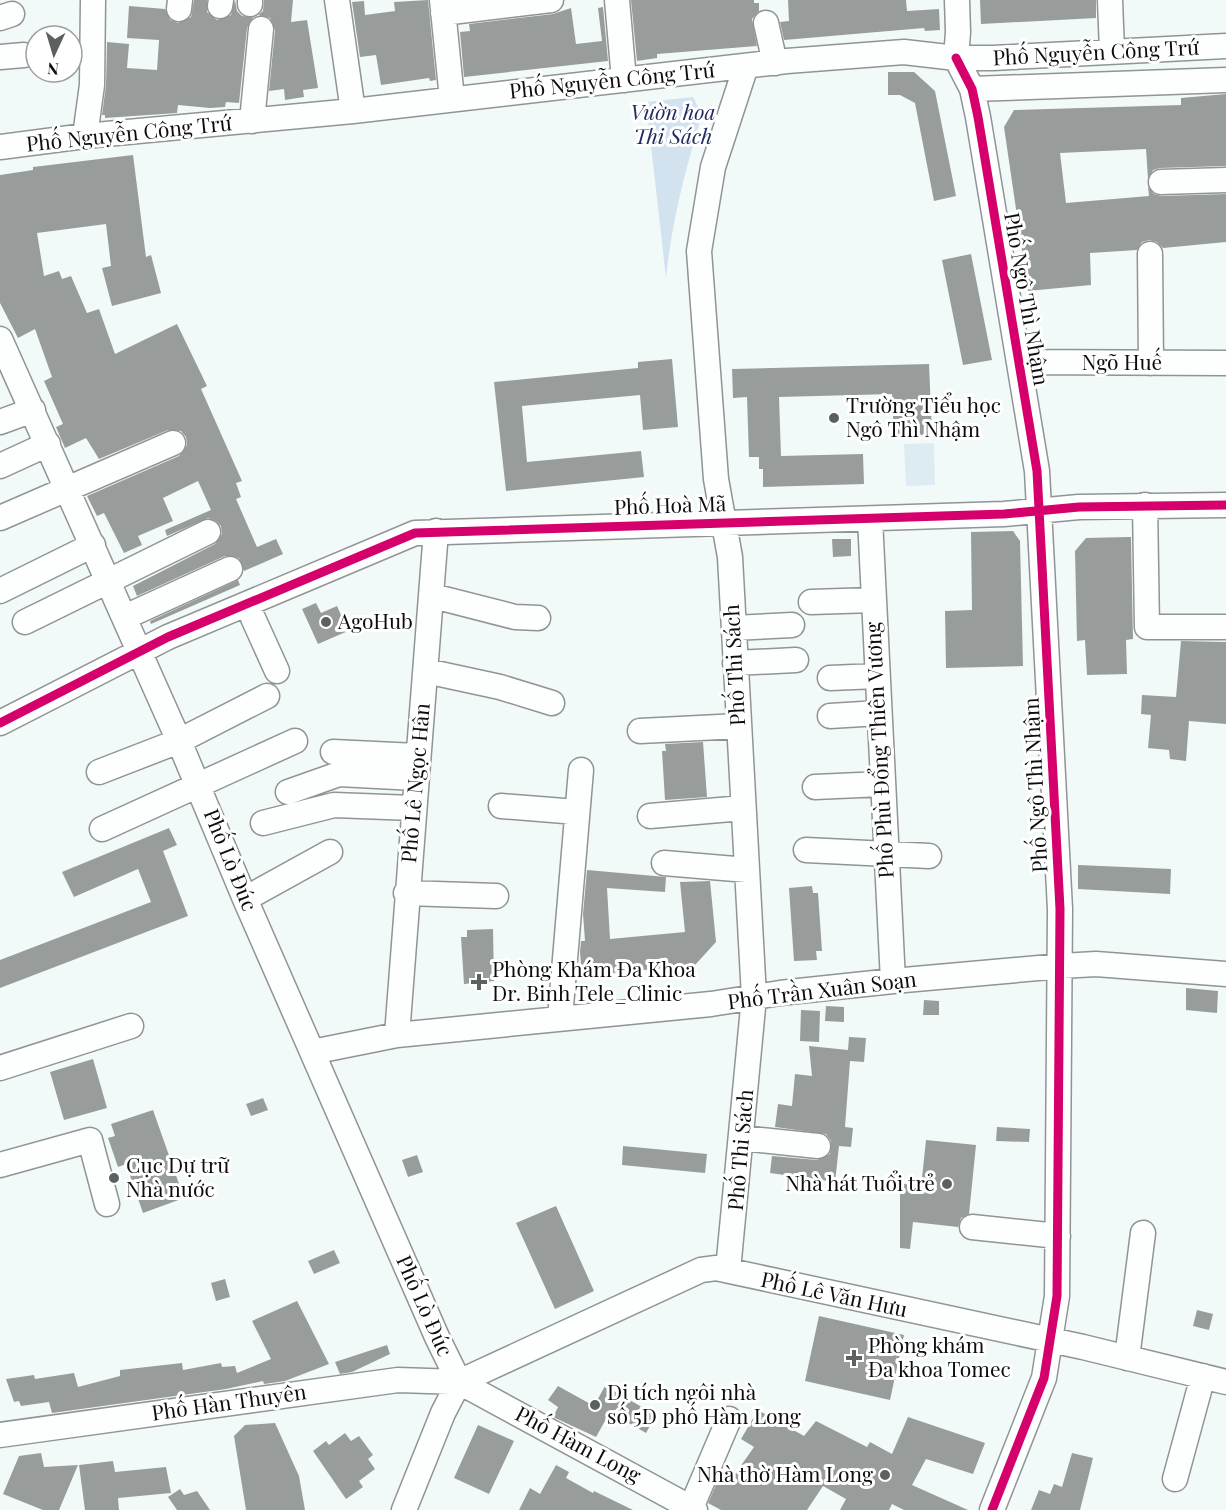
<svg xmlns="http://www.w3.org/2000/svg" width="1226" height="1510" font-family="'Playfair Display',serif">
	<style>
		.green { fill: #d3e2ef }
		.pitch { fill: #ddecf3 }
		.building { fill: #989d9c }
		.lines { fill: none; stroke-linecap: round; stroke-linejoin: round }
		.minor-casing { stroke: #909493; stroke-width: 27 }
		.minor { stroke: #fdfefe; stroke-width: 24 }
		.cycleway-casing { stroke: #fff; stroke-width: 13 }
		.cycleway { stroke: #d6006c; stroke-width: 9 }
		.poi-dot { fill: #5d6060; stroke: #fff; stroke-width: 2 }
		.labels { text-anchor: middle; stroke-width: 6; stroke-linejoin: round; paint-order: stroke }
		.street-label { font-size: 21px; fill: #0d0d0d; stroke: #fff }
		.park-label { font-size: 21px; font-style: italic; fill: #212b61; stroke: #fff }
		.poi-label { font-size: 21px; fill: #0d0d0d; stroke: #fff; text-anchor: start }
	</style>
	<rect width="100%" height="100%" fill="#f2faf9"/>
	<path class="green" d="M693 97 702 115C685 170 672 221 666 278L646 102Z"/>
	<path class="pitch" d="M934 443 935 485 906 486 904 444Z"/>
	<path class="building" d="M194 0H207V12L217 20 231 15 235 0 237 11 242 16 253 17 247 28 239 103 226 102 225 107 210 108 178 105 177 113 105 118V115H102L106 85 107 42 129 44 127 68 157 70 159 40 127 38 129 6 165 9 170 20 178 23 191 17Z
		M264 0H293L291 22 307 20 318 88 303 90 304 97 285 100 284 89 269 91 275 30 270 18 258 15 263 11Z
		M428 0 436 80 430 81 429 78 381 85 376 55 360 57 352 2 364 1 365 15 395 11 394 2Z
		M631 0H754V3H759V11L752 19 757 46 657 54V58L637 61Z
		M788 0H906L907 11 939 9 940 30 925 31 924 28 784 40 780 22 789 21Z
		M980 0H1096V18L981 24Z
		M603 7 608 61 464 77 460 32 470 31 469 24 553 14 571 8 576 44 602 41 598 8Z
		M888 72H914L935 91 956 196 934 201 915 103 900 95H888Z
		M1226 94V166L1160 168 1153 170 1148 179 1146 149 1060 153 1066 203 1149 196 1148 187 1154 194 1161 196 1226 194V242L1163 248 1157 242 1149 240 1142 242 1137 250 1090 253 1091 285 1028 291 1004 127 1014 110 1181 105V98Z
		M133 155 146 257 151 255 161 293 112 306 102 268 111 266 106 224 37 233 44 276 59 271 62 279 71 276 87 313 99 309 115 354 177 324 207 386 201 389 242 481 236 483 241 497 236 499 257 547 276 539 283 554 244 571 239 558 225 556 137 596 133 586 215 544 222 534 221 526 216 521 208 518 167 536 165 530 211 510 198 481 163 498 173 521 138 536 142 545 124 553 104 513 97 516 87 496 179 456 187 445 186 437 181 431 168 430 99 459 86 438 65 448 56 427 63 424 44 381 52 377 35 329 18 338 0 303V175L33 170V167Z
		M971 254 992 360 963 365 942 260Z
		M672 359 678 427 643 430 640 395 522 406 527 462 641 451 644 477 506 491 494 382 638 368V362Z
		M929 364 932 435 894 436 892 394 779 397 781 456 863 454 864 484 763 487V469H759V457H749L747 397 733 398 732 369Z
		M1013 531 1020 541 1023 666 946 668 945 611 972 610 971 532Z
		M1128 537H1131L1133 639 1126 640 1127 674 1087 675 1085 640 1077 641 1075 551 1086 538Z
		M832 539H851V556L833 557Z
		M238 580 240 585 151 624 150 621Z
		M316 603 321 613 337 606 348 631 318 644 302 609Z
		M1181 641 1226 642V724L1189 721 1186 761 1170 759 1169 750 1148 748 1151 715 1141 714 1142 695 1176 697Z
		M703 742 707 797 665 800 662 751H666L665 744Z
		M169 828 177 845 163 851 188 916 0 988V960L151 902 138 869 74 897 62 872Z
		M1078 865 1171 869 1170 894 1078 889Z
		M587 870 666 877 665 892 607 888 610 939 685 932 680 882 710 881 716 942 695 965 582 976 580 952 581 941H585L583 914Z
		M812 886 813 893H818L822 951H816L817 960 794 961 789 888Z
		M493 929 494 981 464 984 461 937H467V930Z
		M1186 988 1218 991 1217 1013 1186 1010Z
		M924 1000 939 1001V1015H923Z
		M826 1006 844 1007V1022L825 1021Z
		M801 1010 820 1011 819 1042 800 1041Z
		M849 1037 866 1038 864 1062 850 1061 845 1127 853 1128 851 1147 839 1146 835 1182 770 1173 772 1156 817 1160 830 1154 831 1141 826 1134 775 1127 778 1104 792 1106 795 1074 812 1076 809 1046 848 1050Z
		M93 1059 107 1108 64 1120 50 1072Z
		M263 1098 268 1110 251 1116 246 1104Z
		M153 1110 184 1198 143 1213 126 1164 118 1167 108 1138 115 1136 111 1124Z
		M997 1127 1030 1129 1029 1142 996 1141Z
		M926 1140 976 1145 969 1214 961 1218 958 1227 913 1222 910 1249 900 1248V1183L921 1187Z
		M623 1146 707 1154 705 1173 622 1165Z
		M417 1155 423 1172 408 1177 402 1160Z
		M556 1206 594 1291 555 1309 516 1223Z
		M334 1250 340 1263 314 1274 308 1261Z
		M225 1279 230 1297 216 1301 211 1283Z
		M297 1301 329 1364 285 1381 264 1384 263 1381 226 1389 52 1413 49 1402 21 1406 19 1401 14 1402 6 1379 34 1375 35 1379 74 1373 78 1387 120 1376V1370L182 1363 183 1370 221 1363 222 1367 235 1366 237 1373 271 1359 252 1321Z
		M1197 1310 1213 1314 1209 1330 1193 1326Z
		M819 1316 904 1335 890 1400 805 1381Z
		M387 1345 390 1354 352 1372 340 1374 335 1362Z
		M558 1386 594 1406 605 1386 656 1415 646 1433 610 1412 596 1437 553 1417 558 1407 548 1400Z
		M758 1410 804 1436 816 1421 867 1447 870 1442 892 1454 908 1417 985 1443 973 1474 926 1459 912 1485 968 1510H904L892 1504 889 1510H840L846 1499 823 1486 807 1510H721L708 1503 722 1471 733 1477 754 1447 741 1439Z
		M275 1423 299 1476 305 1510H246L234 1436 245 1425Z
		M478 1425 514 1441 489 1494 454 1478Z
		M345 1433 351 1441 359 1436 373 1455 368 1459 375 1469 359 1481 363 1487 346 1499 313 1451 326 1441 329 1445Z
		M41 1453 44 1467 78 1465 59 1510H43L3 1494 19 1456Z
		M1072 1453 1093 1458 1080 1510H1031L1039 1490 1050 1494 1054 1484 1062 1487Z
		M113 1461 115 1472 166 1467 171 1493 118 1498 119 1510H85L79 1465Z
		M556 1465 569 1472 566 1478 593 1493 594 1491 633 1510H519L530 1488 540 1494Z
		M180 1489 184 1495 197 1491 210 1510H177L168 1497Z"/>
	<g class="lines">
		<g class="minor-casing">
			<path id="minor" d="M337 0 353 111
				M442 0 452 99
				M617 0 624 80
				M1110 0 1112 51
				M250 4V0
				M220 6 221 0
				M179 9 180 0
				M443 13 551 0
				M0 18 12 14
				M766 23 775 63
				M0 57 24 55
				M956 58 972 89 978 117 1037 471 1060 909 1057 1296 1044 1378 992 1510
				M956 58 958 32 957 0
				M972 89 1226 80
				M252 121 261 29
				M85 136 92 85 93 0
				M0 147 85 136 353 111 787 61 904 52 956 58H993L1226 46
				M1161 182 1226 180
				M1150 254 1151 363
				M0 339 179 741 245 899 437 1337 459 1382
				M1019 362 1226 363
				M0 422 33 410
				M0 466 48 444
				M1145 505 1147 627H1226
				M0 518 173 443
				M870 519 893 981
				M0 591 93 545
				M433 596 515 617 538 618
				M811 602 873 600
				M125 617 230 569
				M253 618 277 671
				M25 622 208 532
				M734 628 792 625
				M735 663 796 660
				M426 671 500 687 552 703
				M830 678 877 676
				M830 716 879 713
				M0 723 168 637 415 533 1004 514 1079 507 1226 505
				M640 731 739 726
				M333 752 417 756
				M99 772 179 741 267 696
				M815 787 882 784
				M288 792 339 774 415 778
				M501 806 577 812
				M650 816 743 808
				M263 823 334 805 413 808
				M102 829 295 741
				M806 850 929 856
				M664 863 747 870
				M406 893 496 896
				M245 899 330 852
				M560 1018 581 770
				M397 1035 436 531
				M312 1052 397 1035 711 1004 780 993 893 981 1061 966 1096 964 1226 974
				M0 1068 131 1026
				M742 1138 818 1146
				M0 1165 90 1140 107 1204
				M972 1227 1058 1236
				M728 1270 754 997 730 557 716 479 699 251 713 167 746 66
				M1127 1358 1143 1233
				M459 1382 695 1510
				M0 1435 398 1380 459 1382 701 1270 716 1268 1083 1347 1226 1382
				M1175 1479 1203 1376
				M691 1508 729 1419
				M404 1510 443 1413 459 1382"/>
		</g>
		<use href="#minor" class="minor"/>
		<g class="cycleway-casing">
			<path id="cycleway" d="M956 58 972 89 978 117 1037 471 1060 909 1057 1296 1044 1378 992 1510
				M0 723 168 637 415 533 1004 514 1079 507 1226 505"/>
		</g>
		<use href="#cycleway" class="cycleway"/>
	</g>
	<g class="poi-dot">
		<circle cx="834" cy="418" r="6"/>
		<circle cx="326" cy="622" r="6"/>
		<path d="M476 973h6v6h6v6h-6v6h-6v-6h-6v-6h6z"/>
		<circle cx="114" cy="1178" r="6"/>
		<circle cx="947" cy="1184" r="6"/>
		<path d="M851 1349h6v6h6v6h-6v6h-6v-6h-6v-6h6z"/>
		<circle cx="595" cy="1405" r="6"/>
		<circle cx="885" cy="1475" r="6"/>
	</g>
	<g class="labels">
		<g class="street-label">
			<text transform="translate(1096 53) rotate(-3)" y="7">Phố Nguyễn Công Trứ</text>
			<text transform="translate(612 81) rotate(-6)" y="7">Phố Nguyễn Công Trứ</text>
			<text transform="translate(129 134) rotate(-6)" y="7">Phố Nguyễn Công Trứ</text>
			<text transform="translate(1026 299) rotate(80)" y="7">Phố Ngô Thì Nhậm</text>
			<text x="1122" y="370">Ngõ Huế</text>
			<text transform="translate(670 506) rotate(-2)" y="7">Phố Hoà Mã</text>
			<text transform="translate(735 665) rotate(-93)" y="7">Phố Thi Sách</text>
			<text transform="translate(880 750) rotate(-93)" y="7">Phố Phù Đổng Thiên Vương</text>
			<text transform="translate(416 783) rotate(-85)" y="7">Phố Lê Ngọc Hân</text>
			<text transform="translate(1036 785) rotate(-93)" y="7">Phố Ngô Thì Nhậm</text>
			<text transform="translate(230 860) rotate(68)" y="7">Phố Lò Đúc</text>
			<text transform="translate(822 991) rotate(-7)" y="7">Phố Trần Xuân Soạn</text>
			<text transform="translate(741 1150) rotate(-85)" y="7">Phố Thi Sách</text>
			<text transform="translate(834 1295) rotate(12)" y="7">Phố Lê Văn Hưu</text>
			<text transform="translate(424 1306) rotate(66)" y="7">Phố Lò Đúc</text>
			<text transform="translate(229 1403) rotate(-8)" y="7">Phố Hàn Thuyên</text>
			<text transform="translate(578 1445) rotate(28)" y="7">Phố Hàm Long</text>
		</g>
		<g class="park-label">
			<text x="673" y="120">Vườn hoa<tspan x="673" dy="24">Thi Sách</tspan></text>
		</g>
		<g class="poi-label">
			<text x="846" y="413">Trường Tiểu học<tspan x="846" dy="24">Ngô Thì Nhậm</tspan></text>
			<text x="338" y="629">AgoHub</text>
			<text x="492" y="977">Phòng Khám Đa Khoa<tspan x="492" dy="24">Dr. Binh Tele_Clinic</tspan></text>
			<text x="126" y="1173">Cục Dự trữ<tspan x="126" dy="24">Nhà nước</tspan></text>
			<text x="935" y="1191" text-anchor="end">Nhà hát Tuổi trẻ</text>
			<text x="868" y="1353">Phòng khám<tspan x="868" dy="24">Đa khoa Tomec</tspan></text>
			<text x="607" y="1400">Di tích ngôi nhà<tspan x="607" dy="24">số 5D phố Hàm Long</tspan></text>
			<text x="873" y="1482" text-anchor="end">Nhà thờ Hàm Long</text>
		</g>
	</g>
	<g transform="translate(54 54) rotate(184)"><circle r="28" fill="#ffffff" stroke="#9e9e9e" stroke-width="1.5"/>
	<path d="M0-4.5L10 22L0 15L-10 22Z" fill="#5d6060"/>
	<text y="-9" font-size="16" font-weight="bold" text-anchor="middle" fill="#0d0d0d">N</text>
	</g>
</svg>
